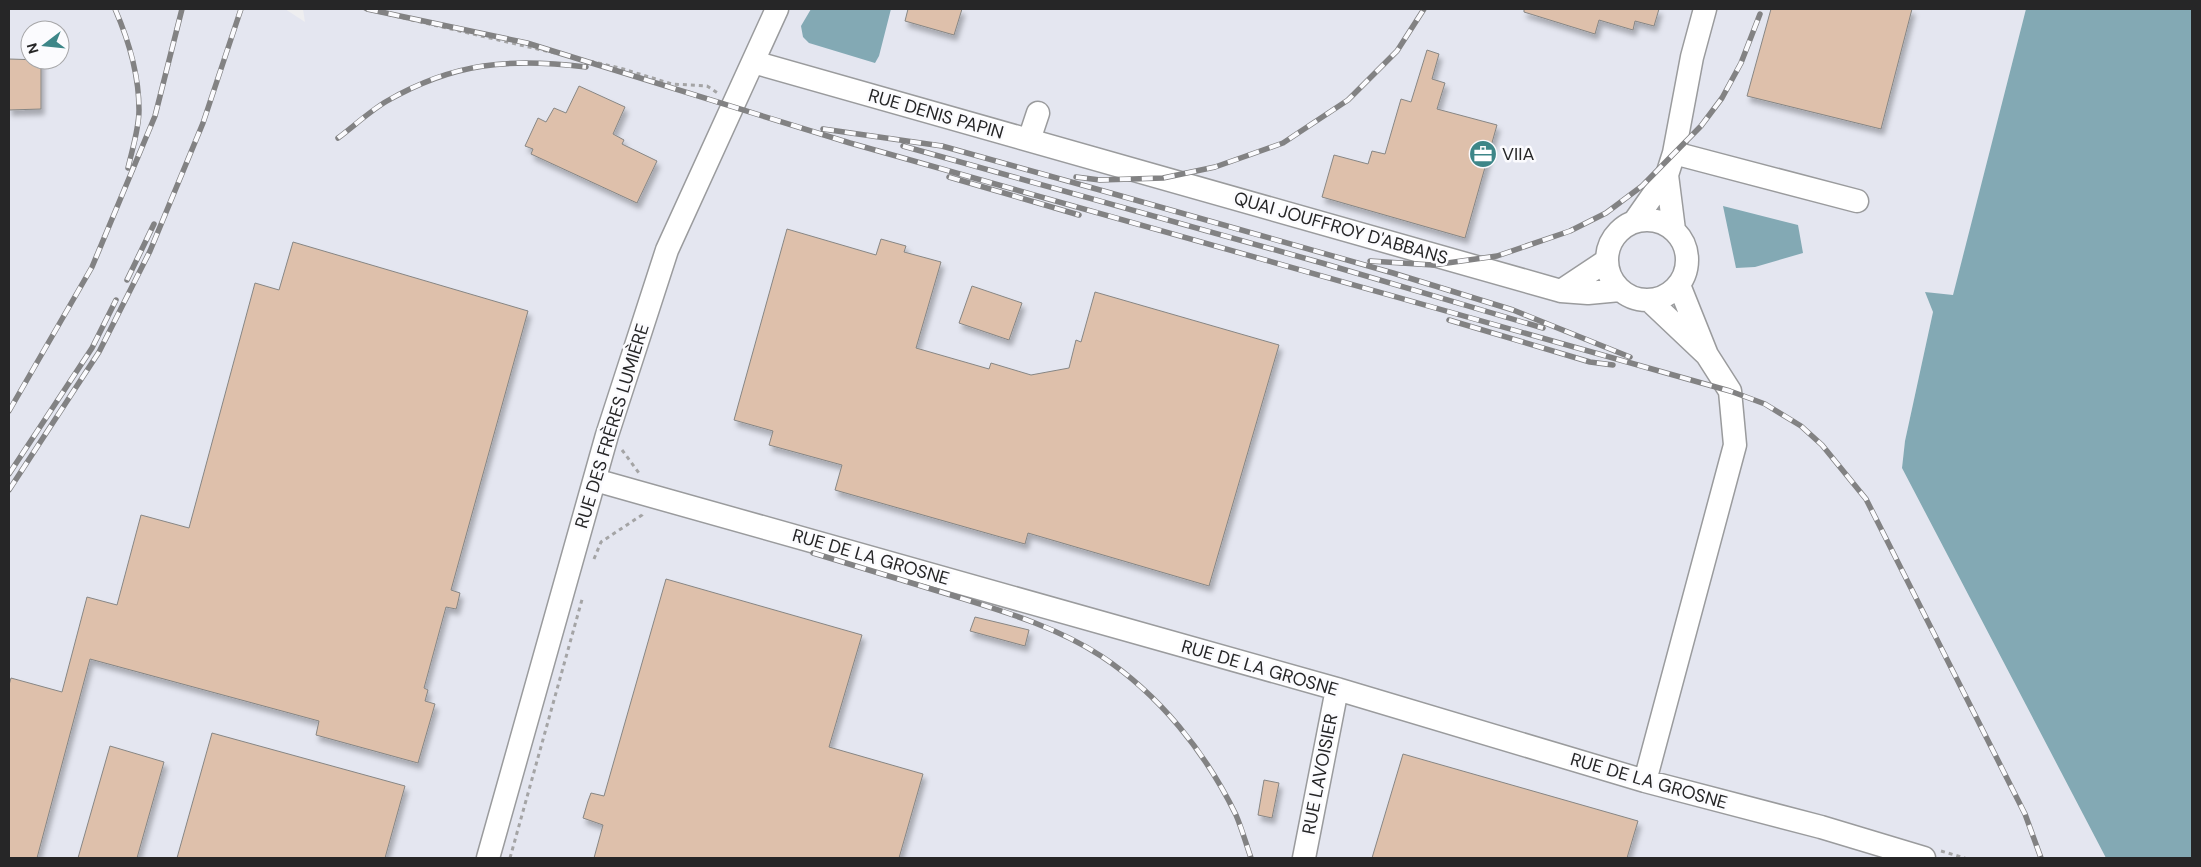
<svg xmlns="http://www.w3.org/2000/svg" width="2201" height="867" font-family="'DM Sans',sans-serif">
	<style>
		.built { fill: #e4e6f0; fill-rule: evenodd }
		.water { fill: #83a9b4 }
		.building { fill: #dec0ab; stroke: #878684; filter: url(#shadow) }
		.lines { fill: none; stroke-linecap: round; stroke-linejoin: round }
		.minor-casing { stroke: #9a9b9d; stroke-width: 25 }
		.path { stroke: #a4a4a5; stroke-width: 3; stroke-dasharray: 4 4; stroke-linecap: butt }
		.minor { stroke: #fff; stroke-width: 22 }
		.rail-casing { stroke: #828283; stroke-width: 5.5 }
		.rail { stroke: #fbfbfe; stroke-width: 4; stroke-dasharray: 11; stroke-linecap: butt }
		.labels { text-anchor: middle; stroke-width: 5; stroke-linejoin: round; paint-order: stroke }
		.street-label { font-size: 18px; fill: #262627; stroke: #fbfbfe }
		.poi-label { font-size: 18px; fill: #262627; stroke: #fbfbfe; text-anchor: start }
	</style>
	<defs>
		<filter id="shadow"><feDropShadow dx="3" dy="5.5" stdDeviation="2.5" flood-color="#0004"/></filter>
	</defs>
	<rect width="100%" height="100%" fill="#eeeef0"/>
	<path class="built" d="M9 9H285L305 22 303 9H2026L1953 296 1925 292 1933 312 1905 441 1902 468 2106 858H9ZM30 30H60V60H30Z"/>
	<path class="water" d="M811 9H891L879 56 875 63 809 43 803 37 801 26Z
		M2026 9H2192V858H2106L1902 468 1905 441 1933 312 1925 292 1953 295Z
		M1723 206 1798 225 1803 253 1755 267 1736 268Z"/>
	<path class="building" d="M908 9H962L954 35 905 21Z
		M1524 9H1659L1654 26 1635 21 1633 30 1599 20 1595 34 1524 12Z
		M1771 9H1912L1881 129 1747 96Z
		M1427 50 1439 54 1432 79 1445 83 1437 109 1497 125 1465 238 1322 197 1334 155 1368 164 1372 151 1385 154 1401 99 1411 102Z
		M9 59 41 60V109L9 110Z
		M579 86 625 107 613 134 624 140 622 144 626 146 657 161 637 203 531 154 533 149 525 146 538 118 546 122 554 108 566 113Z
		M787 229 876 255 881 239 906 246 904 252 941 262 916 348 989 369 991 363 1031 375 1069 368 1076 340 1081 342 1095 292 1279 345 1209 586 1028 533 1025 544 835 490 842 465 769 445 773 431 734 420Z
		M293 242 528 311 451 590 460 593 457 606 456 609 446 607 424 688 428 690 425 701 435 704 418 763 316 735 319 721 90 659 37 858H9V685L11 678 62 692 87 597 117 605 141 515 189 528 255 283 279 290Z
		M972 286 1022 303 1009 340 959 323Z
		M666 579 862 635 829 747 923 774 899 858H594L603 825 583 818 588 801 591 793 604 796Z
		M975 617 1029 630 1025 646 970 631Z
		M212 733 405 786 385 858H177Z
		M110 746 164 762 137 858H78Z
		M1403 754 1638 821 1627 858H1372Z
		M1264 780 1279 783 1272 818 1258 815Z"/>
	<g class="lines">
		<g class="minor-casing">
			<path id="minor" d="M753 62 1561 291
				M1029 140 1038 113
				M1674 153 1857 201
				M1667 175 1674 153 1692 57 1705 9
				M1607 260a40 40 0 1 1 80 0a40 40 0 1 1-80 0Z
				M1634 222 1667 175 1674 230
				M1606 261 1561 291 1588 293 1620 290
				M1650 301 1707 355 1679 285
				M595 480 1337 689 1645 781 1821 827 1924 858
				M1645 781 1735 445 1730 391 1707 355
				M488 858 607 435 667 250 777 9
				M1304 858 1337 689"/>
		</g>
		<path class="path" d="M364 9 620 68 672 84 707 86 719 94
			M622 450 639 473
			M594 559 601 542 642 515 644 511
			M1941 851 1965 858
			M510 858 583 596"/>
		<use href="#minor" class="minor"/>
		<g class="rail-casing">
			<path id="rail" d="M115 9C129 41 139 75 139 110 139 129 132 150 128 168
				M367 9 527 43 850 143 1730 391 1765 404 1801 426 1822 445 1866 499 2025 814 2041 858
				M823 129 942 146 1100 190 1393 273 1513 310 1630 357
				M338 138C354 126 370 111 387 101 455 62 510 58 586 67
				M903 146 1322 263 1543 328
				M949 177 1079 215
				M1076 177 1100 180 1163 178 1215 167 1283 143 1348 100 1397 51 1424 9
				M1370 261 1433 265 1497 256 1570 231 1606 213 1642 186 1701 126 1722 98 1741 63 1760 14
				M127 280 154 224
				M1449 320 1590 362 1613 365
				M9 411 92 267 155 116 182 9
				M9 474 92 348 116 300
				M9 490 99 352 150 251 203 123 241 9
				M813 553C859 567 905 581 951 595 1002 611 1055 626 1101 656 1159 694 1206 753 1236 815 1242 829 1246 844 1251 858"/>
		</g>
		<use href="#rail" class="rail"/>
	</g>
	<defs>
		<g id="office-disc" transform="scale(1.4375)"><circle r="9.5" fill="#3d8688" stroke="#fbfbfe"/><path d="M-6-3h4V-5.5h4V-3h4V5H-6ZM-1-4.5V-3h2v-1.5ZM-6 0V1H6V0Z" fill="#fff"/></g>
	</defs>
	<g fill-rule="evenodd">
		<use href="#office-disc" x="1483" y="154"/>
	</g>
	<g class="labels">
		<g class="street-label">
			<text transform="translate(936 114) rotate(16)" y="6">RUE DENIS PAPIN</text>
			<text transform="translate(1341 228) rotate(16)" y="6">QUAI JOUFFROY D'ABBANS</text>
			<text transform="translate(612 426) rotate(-73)" y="6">RUE DES FRÈRES LUMIÈRE</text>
			<text transform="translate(871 557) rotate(16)" y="6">RUE DE LA GROSNE</text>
			<text transform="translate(1260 668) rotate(16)" y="6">RUE DE LA GROSNE</text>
			<text transform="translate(1320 774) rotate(-79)" y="6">RUE LAVOISIER</text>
			<text transform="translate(1649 781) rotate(16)" y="6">RUE DE LA GROSNE</text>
		</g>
		<g class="poi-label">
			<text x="1502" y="160">VIIA</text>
		</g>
	</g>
	<rect width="2201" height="867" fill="none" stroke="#262627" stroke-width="20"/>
	<g transform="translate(45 45) rotate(254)"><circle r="24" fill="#fbfbfe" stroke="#a6a6a8"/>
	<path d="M0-4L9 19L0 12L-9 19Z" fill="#3d8688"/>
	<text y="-8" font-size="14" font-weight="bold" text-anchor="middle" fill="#262627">N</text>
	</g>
</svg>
